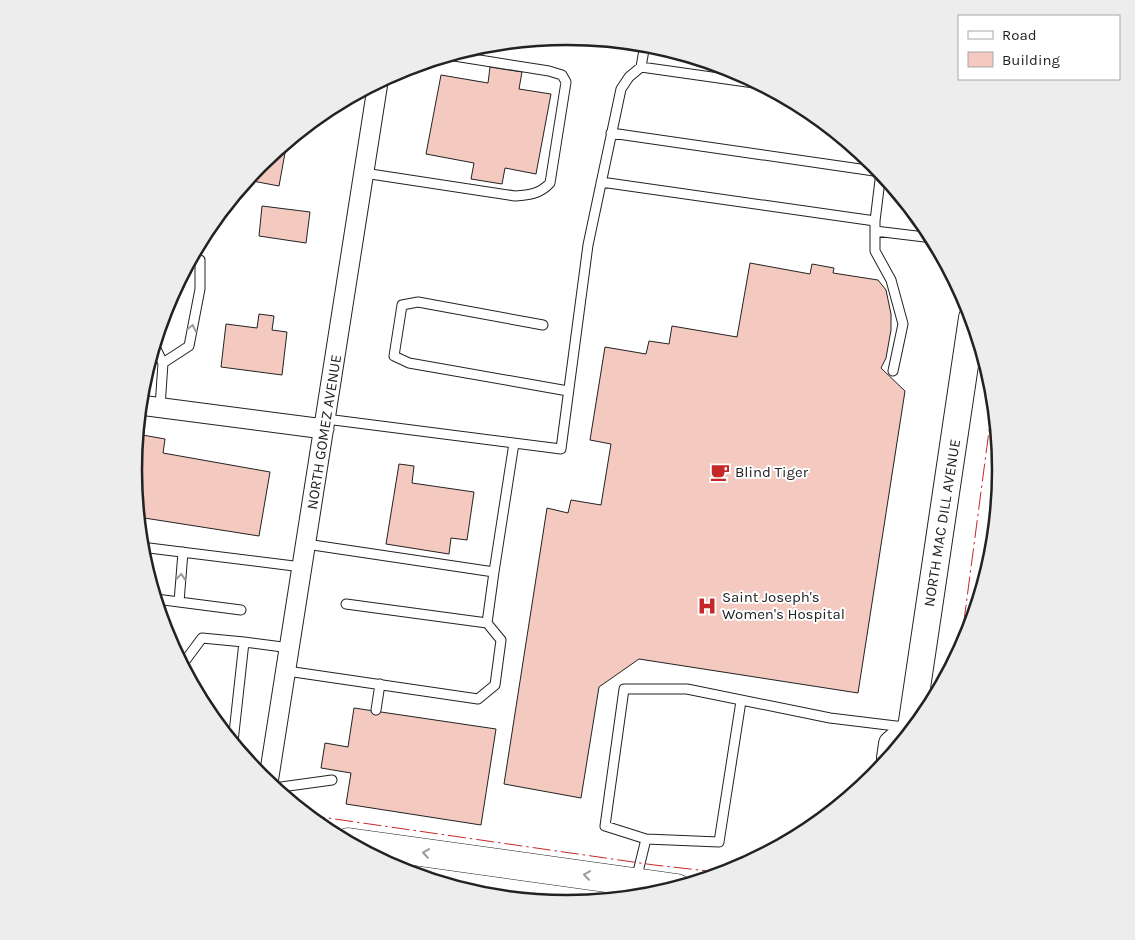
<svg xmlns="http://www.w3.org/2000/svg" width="1135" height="940" font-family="Karla,sans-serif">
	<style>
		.building { fill: #f3c9c0; stroke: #222 }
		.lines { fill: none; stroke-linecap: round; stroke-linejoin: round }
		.lane-casing { stroke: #222; stroke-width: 11 }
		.street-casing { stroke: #222; stroke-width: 21 }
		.secondary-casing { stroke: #222; stroke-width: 28 }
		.primary-casing { stroke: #222; stroke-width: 29 }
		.lane { stroke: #fff; stroke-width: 9 }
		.street { stroke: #fff; stroke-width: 19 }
		.secondary { stroke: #fff; stroke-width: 26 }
		.primary { stroke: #fff; stroke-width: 28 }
		.power { stroke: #c62828; stroke-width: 1; stroke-dasharray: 18 4 2.5 4; stroke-linecap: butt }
		.oneway { stroke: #9c9c9c }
		.labels { text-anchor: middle; stroke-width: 4; stroke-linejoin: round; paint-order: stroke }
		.street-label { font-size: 15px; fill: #222; stroke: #fff }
		.poi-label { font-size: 15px; fill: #222; stroke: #fff; text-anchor: start }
		.rim { fill: none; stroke: #222; stroke-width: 2.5 }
	</style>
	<rect width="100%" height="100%" fill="#fff"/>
	<path class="building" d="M490 67 522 72 519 89 551 94 536 174 505 168 502 184 471 179 474 163 426 154 441 75 488 83Z
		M287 142 279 186 247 180 261 163Z
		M262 206 310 212 306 243 259 236Z
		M224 208 222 219 216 218Z
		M750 263 810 274 812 264 834 268 833 273 878 280 886 290 891 314V330L886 358 881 368 905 391 858 693 639 659 599 687 581 798 504 784 547 508 568 513 571 500 601 505 611 444 590 440 605 347 646 354 649 341 669 344 672 326 737 337Z
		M259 314 274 316 272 330 287 332 282 375 221 367 226 324 257 328Z
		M137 434 165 439 163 453 270 472 259 536 138 517 134 470Z
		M399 464 414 466 412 483 474 492 467 540 451 538 449 554 386 544Z
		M354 708 496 729 481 825 346 804 351 773 321 768 325 743 348 747Z"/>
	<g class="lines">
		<g class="lane-casing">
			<path id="lane" d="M641 67 645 44
				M611 133 881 172
				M881 172 875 221V251L891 280 903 324 893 371
				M364 173 515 196C529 195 540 194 550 183L566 82 562 75 549 71 448 55
				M601 182 875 221
				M875 231 933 238
				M543 325 418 302 402 305 394 356 409 363 568 391
				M154 345 163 363 160 407
				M163 363 189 346 200 289V260L192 256
				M326 419 561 449 588 245 621 89 629 77 641 67 761 84
				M306 544 494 572 514 443
				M141 547 302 567
				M156 599 241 610
				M179 602 183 552
				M346 604 487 623
				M182 665 202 638 244 642
				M287 671 478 699 495 685 501 640 487 623 494 572
				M741 701 719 842 646 839 605 826 624 689H687L830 718 904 727
				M376 710 380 684
				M233 742 244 642 290 648
				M274 788 332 780
				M636 880 646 839"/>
		</g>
		<g class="street-casing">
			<path id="street" d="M140 405 324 429
				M268 783 378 82"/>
		</g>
		<g class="secondary-casing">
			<path id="secondary" d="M912 730 911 728 972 318
				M890 758 892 744 911 728"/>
		</g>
		<g class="primary-casing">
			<path id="primary" d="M348 842 677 888"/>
		</g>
		<use href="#lane" class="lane"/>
		<use href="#street" class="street"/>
		<use href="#secondary" class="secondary"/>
		<use href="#primary" class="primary"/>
		<path class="power" d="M960 651 994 393
			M307 815 654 865 726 873"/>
	</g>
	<defs><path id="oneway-chevron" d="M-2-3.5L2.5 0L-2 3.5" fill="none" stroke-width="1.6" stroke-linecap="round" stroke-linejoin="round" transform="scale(1.25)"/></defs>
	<g class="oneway">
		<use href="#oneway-chevron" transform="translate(192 328) rotate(-78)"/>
		<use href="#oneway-chevron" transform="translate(181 577) rotate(-85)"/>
		<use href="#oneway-chevron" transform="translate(426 853) rotate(-172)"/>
		<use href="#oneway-chevron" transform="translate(587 875) rotate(-172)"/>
	</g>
	<defs>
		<g id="cafe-bare" transform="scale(1.5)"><path d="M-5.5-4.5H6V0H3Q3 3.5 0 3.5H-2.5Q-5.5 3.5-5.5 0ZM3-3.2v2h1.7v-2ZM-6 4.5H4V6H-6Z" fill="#c62828" stroke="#fff" stroke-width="2.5" paint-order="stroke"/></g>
		<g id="hospital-bare" transform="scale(1.5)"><path d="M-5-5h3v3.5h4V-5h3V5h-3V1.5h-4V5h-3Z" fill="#c62828" stroke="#fff" stroke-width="2.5" paint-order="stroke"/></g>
	</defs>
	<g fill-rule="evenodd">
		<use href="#cafe-bare" x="720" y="472"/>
		<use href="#hospital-bare" x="707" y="606"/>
	</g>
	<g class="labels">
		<g class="street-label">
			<text transform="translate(324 432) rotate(-81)" y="5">NORTH GOMEZ AVENUE</text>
			<text transform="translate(942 523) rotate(-81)" y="5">NORTH MAC DILL AVENUE</text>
		</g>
		<g class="poi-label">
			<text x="735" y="477">Blind Tiger</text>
			<text x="722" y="602">Saint Joseph's<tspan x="722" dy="17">Women's Hospital</tspan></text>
		</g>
	</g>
	<path d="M0 0H1135V940H0ZM142 470a425 425 0 1 1 850 0a425 425 0 1 1-850 0Z" fill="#ededed" fill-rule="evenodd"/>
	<path class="rim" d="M142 470a425 425 0 1 1 850 0a425 425 0 1 1-850 0Z"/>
	<rect x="958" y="15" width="162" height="65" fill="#ffffff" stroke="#a7a7a7"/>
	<rect x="968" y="31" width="25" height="8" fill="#ffffff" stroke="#a7a7a7"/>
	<text x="1002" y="40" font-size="15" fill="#222222">Road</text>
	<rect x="968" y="52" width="25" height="15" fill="#f3c9c0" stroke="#a7a7a7"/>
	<text x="1002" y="65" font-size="15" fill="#222222">Building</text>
</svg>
